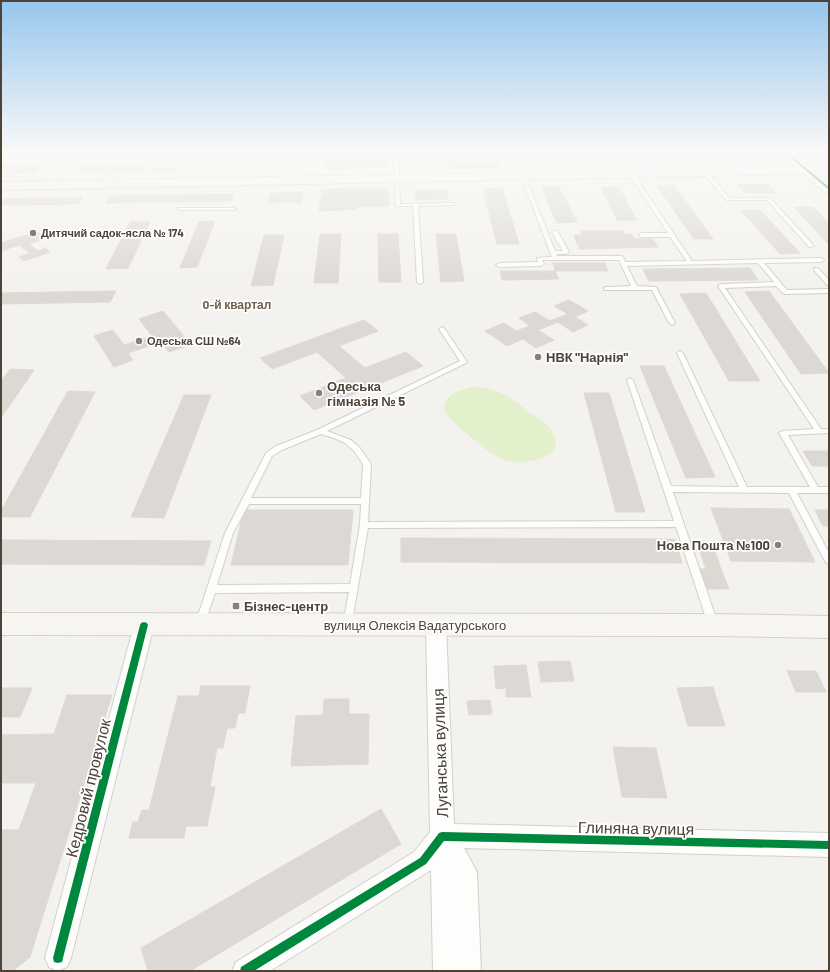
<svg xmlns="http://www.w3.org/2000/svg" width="830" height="972" font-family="Barlow,sans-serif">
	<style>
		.green { fill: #e3f0cc }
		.building { fill: #dcd9d4; stroke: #ddd9d3 }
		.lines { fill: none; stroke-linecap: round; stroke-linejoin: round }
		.lane-casing { stroke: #d2d0cb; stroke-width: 2 }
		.street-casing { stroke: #d2d0cb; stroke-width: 2 }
		.secondary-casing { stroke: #d6d0c5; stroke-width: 2 }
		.lane { fill: #fdfdfc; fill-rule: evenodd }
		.street { fill: #fdfdfc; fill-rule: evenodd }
		.secondary { fill: #f7f5f1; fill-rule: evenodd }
		.cycleway-casing { stroke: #fff; stroke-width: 2 }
		.cycleway { fill: #00873e; fill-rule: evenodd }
		.poi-dot { fill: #878077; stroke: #fff; stroke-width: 1.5 }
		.labels { text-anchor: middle; stroke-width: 3.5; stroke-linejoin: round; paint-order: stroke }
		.far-poi-label { font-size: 11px; font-weight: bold; fill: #4d4337; stroke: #fff; text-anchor: start }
		.far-neighbourhood-label { font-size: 12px; font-weight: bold; fill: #71614d; stroke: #fff }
		.poi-label { font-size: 13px; font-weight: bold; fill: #4d4337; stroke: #fff; text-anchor: start }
		.street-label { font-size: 13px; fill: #4d4337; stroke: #fff }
		.near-street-label { font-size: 16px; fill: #4d4337; stroke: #fff }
	</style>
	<rect width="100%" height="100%" fill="#f4f2ee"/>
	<path class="green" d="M473 387C500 388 510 397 530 413 538 418 549 424 553 433 568 460 521 465 505 460 490 455 479 443 467 434 459 427 449 420 444 410 444 393 461 390 473 387Z"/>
	<path class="building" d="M1 153H35L33 154Z
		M61 153H78L70 163H53Z
		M107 153H124L122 156 104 157Z
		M168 153H184L180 161H163Z
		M221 153H238L236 160 218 161Z
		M277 153H293L292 159H275Z
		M419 153H434L435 156 420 157Z
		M474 153H492L493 155H475Z
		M728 153 734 160 670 161 665 154Z
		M728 153H757L763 159 734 160Z
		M385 155 387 167 325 169V156Z
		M540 155 543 163 509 164 506 156Z
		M623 156 627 162 565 163 562 157Z
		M449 162H490L501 164 502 169H451Z
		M416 163H432V166H417Z
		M146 164 142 172 77 173 82 166Z
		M1 166H40L34 173 1 174Z
		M176 167 174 172H149L152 168Z
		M737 184 762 185 760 184H768L776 193H745Z
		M674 185 713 239H694L657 186Z
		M541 187H559L577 222 557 223Z
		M619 187 636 220H617L601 188Z
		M502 188 519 244H497L483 189Z
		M337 189H389V206L356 207V209H344V210L319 211 322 190Z
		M415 190H447L448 199 415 200Z
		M303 192 302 203H293V202L269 203 271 193Z
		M233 194 231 201 106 203 110 196Z
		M83 197 78 204 1 205V199Z
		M794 207H813L829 223V245Z
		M741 210H760L800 253 780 254Z
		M215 221 197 267 180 268 199 222Z
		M130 222H150L128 268 106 269Z
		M581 231H623L624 234H632L637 243 577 244 574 235H582Z
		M37 232 47 238 29 244 38 251 46 248 50 252 24 261 19 257 30 253 19 245 1 251V243Z
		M320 234H341L338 283H314Z
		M378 234H398L401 282H379Z
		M436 234H456L464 281 441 282Z
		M264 235H284L273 285 251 286Z
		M635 239H653L658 247 580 249 577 244 637 243Z
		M553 263H605L608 271H555Z
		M750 268 758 280 649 281 643 269Z
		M500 271H555L559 279 502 280Z
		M116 291 110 302 1 304V293Z
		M769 291 829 373 801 374 745 292Z
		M706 293 760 381H729L680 294Z
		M569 300 588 311 575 317 588 325 573 332 558 322 538 330 554 340 536 348 523 339 507 346 485 331 504 323 516 331 530 326 519 318 535 312 550 321 568 314 554 306Z
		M163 311 191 345 169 352 161 342 128 353 133 360 114 367 94 336 113 330 124 345 152 336 139 319Z
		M364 320 378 331 339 346 365 368 406 352 423 366 314 410 300 396 346 378 317 352 272 369 260 358Z
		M640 366H664L715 477 686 478Z
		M10 369 34 370 1 418V381Z
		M68 391 95 392 30 517H1V511Z
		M584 393H609L645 512H616Z
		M184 395H211L164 518 131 517Z
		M803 451H829V466H812Z
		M711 508 789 509 815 562 731 561Z
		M244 510H272L268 529H282L281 533 315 534V529H329L331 510H353L348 565H231Z
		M272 510H331L329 529H315V534L281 533 282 529H268Z
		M815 510H829V526H823Z
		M401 538 675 539 682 563 401 562Z
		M1 540 211 541 204 565 1 564Z
		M699 549H714L721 569H706Z
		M699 569H721L729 589H706Z
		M570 661 574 681 541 682 538 662Z
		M526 665 531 697H506V688L496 689 494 666Z
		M787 671H816L826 692H796Z
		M201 686H250L245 713H238L235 728H227L223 748H217L210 787H215L207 826H186L184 838H129L133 822H138L142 810H149L178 696H199Z
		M713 687 725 726H688L677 688Z
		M1 688H32L20 717H1Z
		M67 695H112L30 957 13 971H1V830H19L36 783H1V735L54 734Z
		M324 699H349V714H369L368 764 291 766 296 716 323 715Z
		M490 700 492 714 469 715 467 701Z
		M613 747 656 748 667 798 622 797Z
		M381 809 401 844 190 971H148L141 948Z"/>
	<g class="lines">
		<g class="lane-casing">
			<path id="lane" d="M246 153H250L246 166 244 167 242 166Z
				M394 153H398L400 204 454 203 456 204 454 205 418 206 423 282 420 284 417 282 413 206H398L396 205Z
				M496 153H500L508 177 504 176Z
				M550 153H554L563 176 559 175Z
				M655 153H659L673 173V174H669Z
				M703 171H707L729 198H770L814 246 809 247 767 200H726L703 173Z
				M631 173H633L692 261 821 258 824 260 821 262 764 263 787 290 829 289V293L785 294 783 293 776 286 725 288 821 429H829V433L788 435 818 487H829V493H797L829 553V564L826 563 789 493 673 492 718 624 716 627 713 628 710 627 708 624 676 527 368 528 351 627 348 628 345 627 343 624 349 592 215 593 204 625 201 626 198 625 196 622 225 533 266 453 276 446 317 430 460 361 439 329 442 327 444 328 467 362 466 363 327 431 351 440 360 448 371 464 368 522 674 521 627 380 630 378 633 380 671 486 739 487 677 353 680 351 683 353 747 487H810L779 433 783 431 814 429 718 286 721 284 774 282 758 263 627 266 637 286 656 287 675 323 672 325 669 323 652 290H604V288L606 287 631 286 619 260H542L544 264 541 266 499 267 496 265 499 263 538 262 537 258 552 257 521 176 523 175 525 176 555 251H563L552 232 555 230 558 232 569 252 566 254H556L557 256H621L623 257 625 262 687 261 670 237H641L638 235 641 233H668L629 174ZM321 434 334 438 345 443 354 451 363 464 361 498H251L272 456 282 450ZM249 504H361L360 525 350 584 217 585 233 533Z
				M178 208H234L236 209 234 210H180L178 209Z
				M814 268H818L829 280V286L827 285 814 270Z"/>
		</g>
		<g class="street-casing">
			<path id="street" d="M109 174 114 177 109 185 106 186 103 185 101 183 106 175Z
				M144 617 151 620 154 625 71 958 67 967 57 971 49 967 45 958 134 625 137 620Z
				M436 617 443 620 446 625 454 824 829 833V857L464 848 477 872 481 971H433L431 870 270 971H232L236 962 414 852 430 832 426 625 429 620Z"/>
		</g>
		<g class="secondary-casing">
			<path id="secondary" d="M781 153H794L810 167 829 166V174H819L829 182V193L824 192 804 174 1 190V182L796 167Z
				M1 613 714 614 829 616V638L714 636 1 635Z"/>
		</g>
		<use href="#lane" class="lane"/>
		<use href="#street" class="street"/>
		<use href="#secondary" class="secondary"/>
		<g class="cycleway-casing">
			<path id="cycleway" d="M785 153H788L829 187V190Z
				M144 622 147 623 148 625 63 958 62 962 58 963 54 962 53 958 140 625 141 623Z
				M442 832 829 841V849L444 841 426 864 254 971H240L241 967 420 858 439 833Z"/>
		</g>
		<use href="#cycleway" class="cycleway"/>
	</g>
	<linearGradient id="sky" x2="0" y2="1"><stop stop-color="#96c6ee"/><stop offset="0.53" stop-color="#faf9f7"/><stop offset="1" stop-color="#faf9f7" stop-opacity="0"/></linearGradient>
	<rect width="830" height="289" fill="url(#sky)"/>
	<g class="poi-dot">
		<circle cx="33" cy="233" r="4"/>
		<circle cx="139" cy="341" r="4"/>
		<circle cx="538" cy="357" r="4"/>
		<circle cx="319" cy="393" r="4"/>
		<circle cx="778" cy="545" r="4"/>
		<rect x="232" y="602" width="8" height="8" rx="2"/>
	</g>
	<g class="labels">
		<g class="far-poi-label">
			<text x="41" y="237">Дитячий садок-ясла № 174</text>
			<text x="147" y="345">Одеська СШ №64</text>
		</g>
		<g class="far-neighbourhood-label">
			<text x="237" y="309">0-й квартал</text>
		</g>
		<g class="poi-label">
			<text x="546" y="362">НВК "Нарнія"</text>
			<text x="327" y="391">Одеська<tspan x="327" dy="15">гімназія № 5</tspan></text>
			<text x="770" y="550" text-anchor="end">Нова Пошта №100</text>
			<text x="244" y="611">Бізнес-центр</text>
		</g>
		<g class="street-label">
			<text x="415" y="630">вулиця Олексія Вадатурського</text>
		</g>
		<g class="near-street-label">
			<text transform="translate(440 753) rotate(-92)" y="6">Луганська вулиця</text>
			<text transform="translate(88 788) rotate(-76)" y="6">Кедровий провулок</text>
			<text transform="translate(636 828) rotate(1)" y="6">Глиняна вулиця</text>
		</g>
	</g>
	<rect width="830" height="972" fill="none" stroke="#4d4337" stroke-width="4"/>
</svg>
